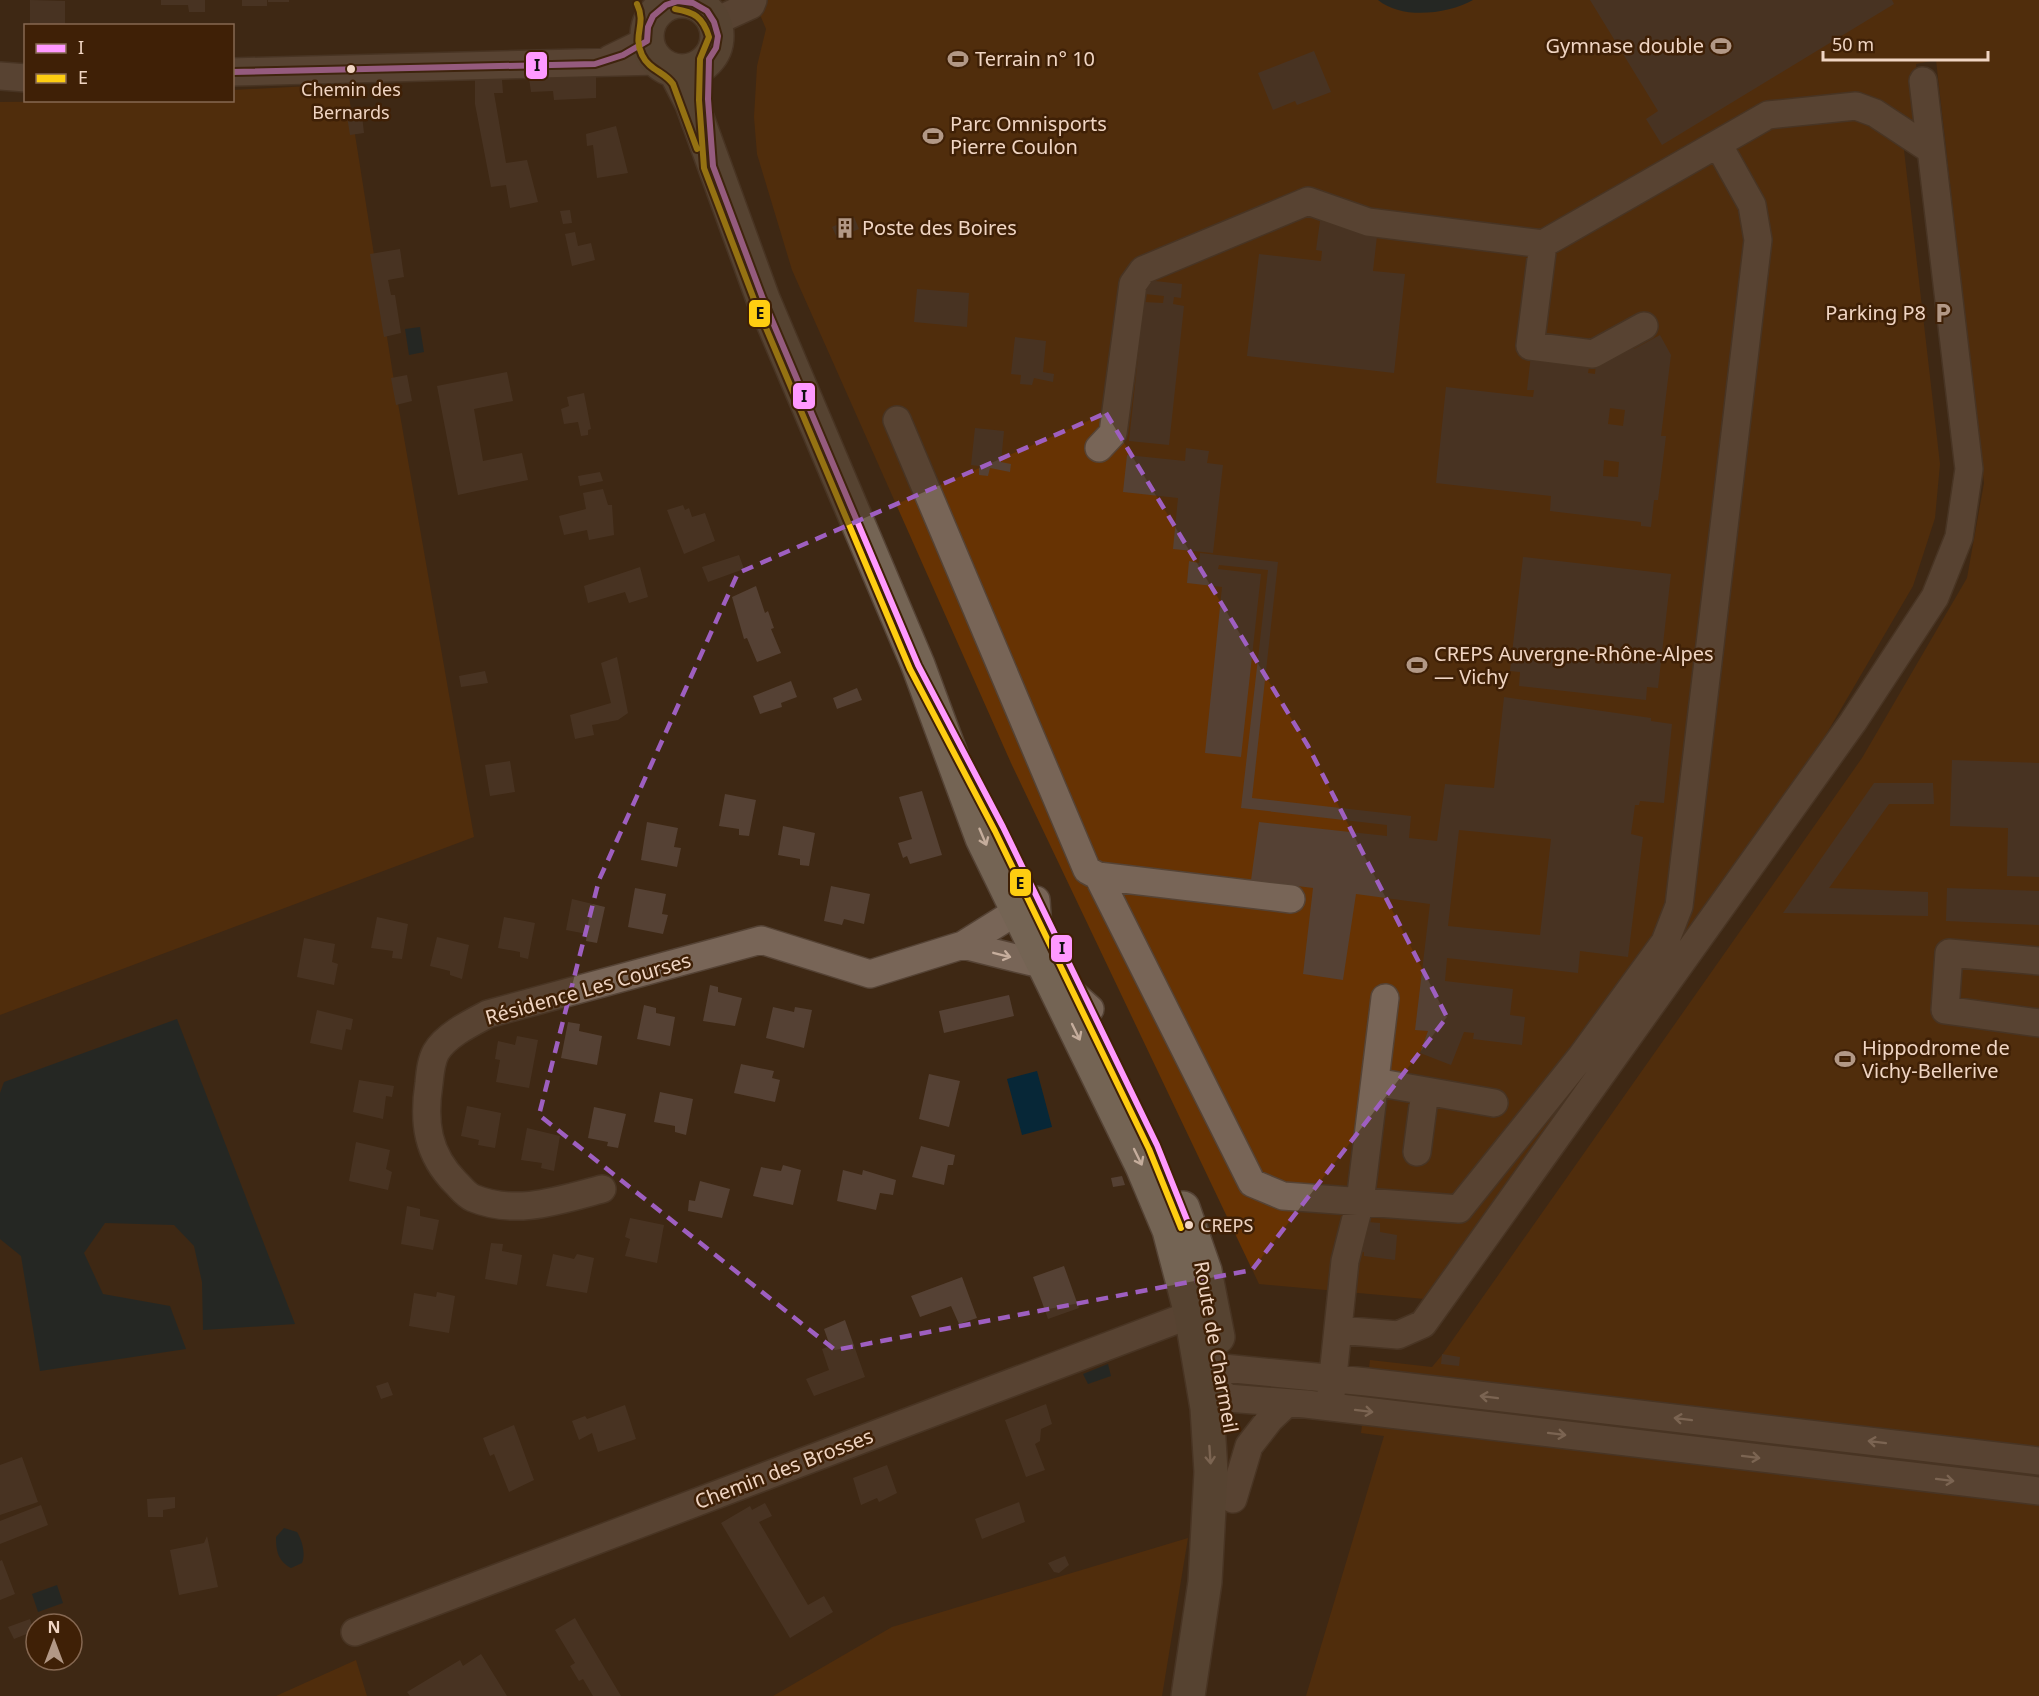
<svg xmlns="http://www.w3.org/2000/svg" width="2039" height="1696" font-family="'Noto Sans',sans-serif">
	<style>
		.green { fill: #673303 }
		.water { fill: #072737 }
		.building { fill: #554134; fill-rule: evenodd }
		.lines { fill: none; stroke-linecap: round; stroke-linejoin: round }
		.minor-casing { stroke: #554335; stroke-width: 30 }
		.major-casing { stroke: #554335; stroke-width: 36 }
		.minor { stroke: #786557; stroke-width: 27 }
		.major { stroke: #746454; stroke-width: 33 }
		.bus-1-casing { stroke: #3f2006; stroke-width: 10 }
		.bus-2-casing { stroke: #3f2006; stroke-width: 10 }
		.bus-1 { stroke: #f9f; stroke-width: 6 }
		.bus-2 { stroke: #fecd11; stroke-width: 6 }
		.oneway { stroke: #c5ad9c }
		.oneway2 { stroke: #c6ae9d }
		.marked { fill: none; stroke: #9e5fc0; stroke-width: 4.5; stroke-dasharray: 12 8; stroke-linejoin: round }
		.bus-dot { fill: #f0d5c3; stroke: #3f2006; stroke-width: 2 }
		.labels { text-anchor: middle; stroke-width: 5; stroke-linejoin: round; paint-order: stroke }
		.bus-label { font-size: 18px; fill: #f0d5c3; stroke: #3f2006 }
		.poi-label { font-size: 20px; fill: #f0d5c3; stroke: #3f2006; text-anchor: start }
		.street-label { font-size: 20px; fill: #f0d5c3; stroke: #3f2006 }
		.line-badge { stroke: #3f2006; stroke-width: 2 }
		.pale-badge-label { font-size: 16px; text-anchor: middle; font-weight: bold; fill: #111 }
	</style>
	<rect width="100%" height="100%" fill="#3e2814"/>
	<path class="green" d="M754 0H2039V1696H1306L1384 1436 1361 1433 1370 1360 1432 1367 1442 1355 1862 758 1967 578 1984 483 1936 60 1916 64 1922 118 1920 122 1901 124 1940 464 1935 518 1913 586 1821 743 1425 1299 1259 1284 1011 763 792 270 757 154 754 117 757 66 766 29Z
		M347 84 393 375 474 837 0 1015V102L232 100 233 90Z
		M1188 1538 1162 1696H773L892 1627Z
		M356 1660 367 1696H276Z"/>
	<path class="water" d="M1378 0H1473C1448 14 1402 20 1378 0Z
		M420 327 424 352 409 355 405 329Z
		M177 1019 295 1324 203 1330 202 1282 194 1246 174 1225 105 1223 84 1253 103 1294 170 1306 186 1349 40 1371 21 1256 0 1239V1093L4 1082Z
		M1037 1071 1052 1127 1022 1135 1007 1079Z
		M1108 1364 1111 1376 1088 1384 1083 1374Z
		M284 1528 297 1532C302 1540 306 1554 302 1563L291 1568C278 1561 276 1551 276 1537Z
		M57 1585 63 1603 38 1612 32 1594Z"/>
	<path class="building" d="M30 0 65 1V26H30Z
		M161 0H205V12H189L188 5H161Z
		M242 0H267V6H242Z
		M268 0H289V2H268Z
		M1590 0H1892L1894 4 1662 145 1646 119 1658 111Z
		M1314 51 1331 92 1297 105 1295 101 1273 110 1258 73Z
		M596 76V98L554 100 553 91 531 92 529 78Z
		M475 80H502L503 93H494L506 163 527 160 538 202 510 208 506 185 491 187 475 104Z
		M361 107 364 133 350 135 346 110Z
		M616 126 628 173 597 178 593 145 587 146 586 134Z
		M570 210 572 223 563 224 560 211Z
		M854 217 859 229 837 238 832 227Z
		M1320 221 1378 227 1373 271 1405 274 1394 373 1247 356 1259 254 1321 261 1322 251 1316 250Z
		M575 232 578 246 591 243 595 260 572 266 565 234Z
		M400 249 404 277 388 280 391 295H395L401 333 384 337 370 254Z
		M1146 280 1182 284 1181 298 1174 297 1173 304 1184 306 1169 445 1129 441 1144 302 1163 303 1164 296 1145 294Z
		M917 289 969 293 967 327 914 322Z
		M1660 335 1671 355 1661 436H1666L1658 500H1654L1651 527 1641 526V522L1550 511 1551 496 1436 483 1446 387 1533 397 1534 390H1527L1531 355 1590 362 1588 373 1595 374 1596 363 1623 348 1634 349ZM1610 408 1625 410 1623 426 1608 424ZM1604 460 1619 462 1618 477 1603 476Z
		M1015 337 1046 341 1043 372 1054 374 1053 382 1034 378 1032 385 1020 384 1021 375 1011 374Z
		M507 372 513 401 474 409 483 461 522 453 528 480 458 495 437 386Z
		M407 375 412 401 396 405 391 378Z
		M584 393 591 429 588 430V435L581 436 578 422 564 424 561 409 569 406 567 397Z
		M975 428 1004 431 1001 462 1011 464 1010 472 990 468 988 476 979 475V466L971 465Z
		M1186 448 1209 451 1207 463 1223 465 1213 553 1173 549 1178 498 1123 492 1127 455 1185 461Z
		M600 472 603 481 580 486 578 476Z
		M603 489 608 505H612L614 535 589 540 587 530 564 535 559 516 586 509 583 493Z
		M683 505 685 510 689 508 692 517 705 513 715 541 684 554 667 510Z
		M1200 553 1278 562 1252 798 1411 816 1409 838 1437 841 1445 784 1494 788 1504 697 1651 718V721L1672 724 1664 803 1640 801 1639 805H1635L1631 834 1643 837 1628 957 1580 951 1578 973 1447 958 1445 981 1513 989 1510 1015 1525 1017 1522 1045 1473 1039 1474 1033 1464 1032 1451 1065 1420 1053 1428 1031 1415 1030 1430 904 1356 894 1343 980 1303 974 1313 888 1251 880 1259 822 1387 836V825L1241 808 1268 570 1219 565 1218 569 1261 574 1241 757 1205 753 1222 587 1187 583 1189 561 1199 563ZM1459 830 1551 839 1540 935 1448 926Z
		M739 555 744 569 708 582 702 567Z
		M1523 557 1671 574 1658 688 1647 687 1646 700 1519 686 1520 672 1510 671Z
		M640 567 648 597 629 603 625 592 588 603 584 586Z
		M756 586 765 613 768 611 774 628 771 629 781 653 757 662 747 638 744 639 732 597Z
		M617 657 628 713 618 720 592 725 594 735 575 739 570 715 611 703 601 663Z
		M485 671 488 683 461 687 459 676Z
		M791 681 797 697 781 703 782 707 760 714 753 696Z
		M857 688 862 700 837 709 833 698Z
		M1952 760 2039 763V877L2007 876 2008 828 1950 826Z
		M510 761 515 792 490 796 485 765Z
		M1874 783H1933L1934 804H1889L1829 888 1928 892V916L1783 913Z
		M922 791 942 855 910 864 907 856 903 858 898 843 912 839 899 797Z
		M725 794 756 800 749 836 739 835V829L719 826Z
		M647 822 678 828 674 847 681 848 677 867 641 860Z
		M783 826 815 833 809 866 800 865V859L778 855Z
		M831 886 870 894 864 924 844 919 842 925 824 921Z
		M635 888 666 894 662 914 668 915 663 934 628 927Z
		M1947 888 2039 891V925L1946 921Z
		M572 899 605 907 597 943 586 941 587 934 566 930Z
		M377 917 408 924 402 959 392 958 393 951 371 948Z
		M504 917 535 923 528 959 520 957V952L498 948Z
		M437 937 469 945 462 979 450 975V971L430 966Z
		M304 938 335 944 332 962 338 964 334 985 297 977Z
		M710 985 718 987V992L742 998 735 1026 703 1021Z
		M1009 995 1014 1016 944 1033 939 1011Z
		M644 1005 656 1008V1013L675 1017 670 1046 637 1039Z
		M773 1007 794 1012 795 1007 812 1010 804 1048 766 1038Z
		M317 1010 353 1019 351 1030 346 1029 342 1050 310 1043Z
		M568 1022 580 1024 579 1031 602 1036 597 1065 561 1058Z
		M517 1036 538 1040 529 1088 496 1082 500 1060 495 1059 498 1041 515 1045Z
		M741 1064 774 1071 772 1078 780 1080 775 1102 734 1093Z
		M929 1074 960 1081 949 1127 919 1119Z
		M359 1080 394 1086 392 1097 386 1096 383 1119 353 1112Z
		M660 1092 693 1099 686 1135 675 1132V1126L654 1122Z
		M467 1106 501 1113 495 1148 478 1145 479 1140 461 1136Z
		M594 1107 626 1114 618 1148 607 1146 608 1142 588 1138Z
		M527 1128 560 1136 554 1171 541 1168 542 1163 521 1160Z
		M356 1142 390 1150 386 1169 392 1172 388 1190 349 1181Z
		M921 1146 955 1155 953 1165H948L944 1185 912 1177Z
		M783 1165 801 1170 793 1205 753 1196 761 1167 781 1171Z
		M843 1170 862 1175 863 1170 896 1180 893 1195 880 1193 876 1210 837 1201Z
		M1122 1176 1125 1185 1113 1187 1111 1178Z
		M700 1181 730 1189 722 1218 688 1211 689 1200 695 1201Z
		M407 1206 420 1209V1216L439 1220 433 1250 401 1244Z
		M630 1218 664 1225 657 1263 625 1256 630 1239 625 1237Z
		M1368 1222 1380 1223V1232L1397 1235 1395 1260 1364 1256V1252H1357L1360 1235 1367 1236Z
		M491 1243 503 1244 502 1251 522 1255 517 1285 485 1279Z
		M553 1254 574 1259 577 1254 594 1258 587 1293 546 1286Z
		M1064 1266 1079 1308 1048 1319 1033 1277Z
		M962 1277 977 1318 959 1324 951 1306 920 1317 911 1296Z
		M437 1292 455 1296 449 1333 409 1326 414 1293 436 1297Z
		M845 1320 865 1377 814 1396 806 1379 829 1370 822 1349 830 1346 824 1329Z
		M1442 1354 1460 1357 1459 1366 1441 1364Z
		M388 1382 393 1395 381 1399 376 1386Z
		M1046 1404 1052 1424 1041 1429 1040 1441 1035 1444 1045 1470 1026 1477 1005 1420Z
		M625 1405 636 1439 598 1452 592 1433 579 1440 572 1421 585 1416 587 1419Z
		M514 1425 534 1480 509 1492 494 1454 490 1456 483 1438Z
		M22 1457 38 1502 0 1515V1465Z
		M887 1465 897 1493 879 1502 877 1498 861 1505 853 1478Z
		M175 1497V1508L163 1510V1517H148L147 1499Z
		M1019 1502 1025 1522 982 1539 975 1519Z
		M765 1503 772 1516 759 1522 808 1605 824 1596 833 1612 790 1638 721 1523 750 1506 752 1510Z
		M41 1505 48 1525 0 1544V1521Z
		M207 1536 218 1587 179 1595 170 1550 204 1543Z
		M1065 1556 1069 1565 1059 1573 1054 1572 1048 1563Z
		M2 1560 15 1594 0 1600V1561Z
		M575 1618 580 1627 621 1696H593L583 1679 579 1681 570 1666 575 1663 555 1630Z
		M30 1619 34 1631 14 1639 8 1627Z
		M481 1654 507 1696H410L407 1692 460 1660 463 1666Z"/>
	<g class="lines">
		<g class="minor-casing">
			<path id="minor" d="M714 22 751 5 753 0
				M610 59 647 41
				M232 72 657 61
				M0 76 26 78
				M1543 244 1530 346 1593 354 1644 326
				M897 420 1087 870 1098 876 1291 899
				M1099 448 1113 433 1133 284 1143 270 1308 201 1368 222 1543 244 1768 115 1856 106 1875 113 1931 150
				M1098 876 1252 1183 1283 1196 1459 1209 1581 1057 1665 942 1679 906 1758 240 1752 205 1718 144
				M963 945 1032 962 1040 958 1036 900
				M2039 961 1949 953 1945 1010 2039 1023
				M1060 969 1071 992 1090 1009
				M1375 1082 1494 1103
				M1417 1152 1425 1091
				M602 1189C560 1200 516 1216 473 1198 466 1195 461 1188 456 1183 427 1154 423 1122 429 1083 430 1073 431 1061 436 1052 446 1035 471 1023 488 1014L761 940 870 974 963 945 1019 910 1033 923
				M1338 1330 1398 1335 1423 1324 1853 722 1935 597 1959 537 1969 469 1923 81
				M1211 1358 1216 1387 1227 1398 1306 1404 2039 1491
				M1213 1393 1223 1368 1367 1382 2039 1461
				M1331 1395 1345 1261 1360 1202 1385 998
				M1233 1499 1249 1446 1270 1419 1287 1403
				M355 1632 1208 1308"/>
		</g>
		<g class="major-casing">
			<path id="major" d="M647 36a35 35 0 1 1 70 0a35 35 0 1 1-70 0Z
				M675 71 692 104 763 299 918 665 982 838 1142 1166 1169 1230 1191 1314 1207 1408 1211 1472 1205 1582 1188 1696
				M1183 1208 1205 1271 1218 1337"/>
		</g>
		<use href="#minor" class="minor"/>
		<use href="#major" class="major"/>
		<g class="bus-1-casing">
			<path id="bus-1" d="M232 72 595 64 623 55 647 41 648 27 653 16 666 5 678 1 693 3 707 11 714 22 718 36 716 48 709 59 708 99 713 166 763 299 918 665 1003 827 1157 1145 1189 1225"/>
		</g>
		<g class="bus-2-casing">
			<path id="bus-2" d="M637 4C647 25 632 34 642 55 649 70 665 72 673 84L697 149
				M675 9C694 12 703 17 709 37L700 59 699 100 704 168 755 302 910 669 995 831 1149 1149 1181 1228"/>
		</g>
		<use href="#bus-1" class="bus-1"/>
		<use href="#bus-2" class="bus-2"/>
	</g>
	<defs><path id="oneway-shaft" d="M-6 0H5M1.5-3L5.5 0L1.5 3" fill="none" stroke-width="1.6" stroke-linecap="round" stroke-linejoin="round" transform="scale(1.5)"/></defs>
	<g class="oneway">
		<use href="#oneway-shaft" transform="translate(983 837) rotate(67)"/>
		<use href="#oneway-shaft" transform="translate(1076 1032) rotate(64)"/>
		<use href="#oneway-shaft" transform="translate(1138 1157) rotate(64)"/>
		<use href="#oneway-shaft" transform="translate(1210 1455) rotate(86)"/>
	</g>
	<g class="oneway2">
		<use href="#oneway-shaft" transform="translate(1002 955) rotate(14)"/>
		<use href="#oneway-shaft" transform="translate(1489 1397) rotate(-173)"/>
		<use href="#oneway-shaft" transform="translate(1364 1411) rotate(7)"/>
		<use href="#oneway-shaft" transform="translate(1683 1419) rotate(-173)"/>
		<use href="#oneway-shaft" transform="translate(1557 1434) rotate(7)"/>
		<use href="#oneway-shaft" transform="translate(1877 1442) rotate(-173)"/>
		<use href="#oneway-shaft" transform="translate(1751 1457) rotate(7)"/>
		<use href="#oneway-shaft" transform="translate(1945 1480) rotate(7)"/>
	</g>
	<path d="M0 0H2039V1696H0ZM1106 413 1308 746 1447 1017 1252 1270 835 1350 539 1115 599 880 738 573Z" fill="#3e2814" fill-opacity=".55" fill-rule="evenodd"/>
	<path class="marked" d="M1106 413 1308 746 1447 1017 1252 1270 835 1350 539 1115 599 880 738 573Z"/>
	<defs>
		<g id="stadium-bare" transform="scale(1.62)"><path d="M0-5a6.5 5 0 1 0 0 10a6.5 5 0 1 0 0-10ZM-3.5-1.8h7v3.6h-7Z" fill="#b29886" stroke="#3f2006" stroke-width="2.5" paint-order="stroke"/></g>
		<g id="building-bare" transform="scale(1.62)"><path d="M-4-6H4V6H1V3H-1V6H-4ZM-2.5-4.3h1.7v1.8h-1.7ZM.8-4.3h1.7v1.8H.8ZM-2.5-1h1.7V.8h-1.7ZM.8-1h1.7V.8H.8Z" fill="#b29886" stroke="#3f2006" stroke-width="2.5" paint-order="stroke"/></g>
		<g id="parking-bare" transform="scale(1.62)"><path d="M-3.5-5.5H1a3.5 3.5 0 0 1 0 7H-1V5.5H-3.5ZM-1-3.4V-.6H.8a1.4 1.4 0 0 0 0-2.8Z" fill="#b29886" stroke="#3f2006" stroke-width="2.5" paint-order="stroke"/></g>
	</defs>
	<g fill-rule="evenodd">
		<use href="#stadium-bare" x="1721" y="46"/>
		<use href="#stadium-bare" x="958" y="59"/>
		<use href="#stadium-bare" x="933" y="136"/>
		<use href="#building-bare" x="845" y="228"/>
		<use href="#parking-bare" x="1943" y="313"/>
		<use href="#stadium-bare" x="1417" y="665"/>
		<use href="#stadium-bare" x="1845" y="1059"/>
	</g>
	<g class="bus-dot">
		<circle cx="351" cy="69" r="5"/>
		<circle cx="1189" cy="1225" r="5"/>
	</g>
	<g class="labels">
		<g class="bus-label">
			<text x="351" y="96">Chemin des<tspan x="351" dy="23">Bernards</tspan></text>
			<text x="1200" y="1232" text-anchor="start">CREPS</text>
		</g>
		<g class="poi-label">
			<text x="1704" y="53" text-anchor="end">Gymnase double</text>
			<text x="975" y="66">Terrain n° 10</text>
			<text x="950" y="131">Parc Omnisports<tspan x="950" dy="23">Pierre Coulon</tspan></text>
			<text x="862" y="235">Poste des Boires</text>
			<text x="1926" y="320" text-anchor="end">Parking P8</text>
			<text x="1434" y="661">CREPS Auvergne-Rhône-Alpes<tspan x="1434" dy="23">— Vichy</tspan></text>
			<text x="1862" y="1055">Hippodrome de<tspan x="1862" dy="23">Vichy-Bellerive</tspan></text>
		</g>
		<g class="street-label">
			<text transform="translate(588 989) rotate(-16)" y="7">Résidence Les Courses</text>
			<text transform="translate(1216 1347) rotate(80)" y="7">Route de Charmeil</text>
			<text transform="translate(784 1469) rotate(-21)" y="7">Chemin des Brosses</text>
		</g>
	</g>
	<g class="line-badge">
		<rect x="525" y="51" width="23" height="29" rx="6" fill="#f9f"/>
		<rect x="748" y="299" width="23" height="29" rx="6" fill="#fecd11"/>
		<rect x="792" y="382" width="24" height="28" rx="6" fill="#f9f"/>
		<rect x="1009" y="868" width="23" height="29" rx="6" fill="#fecd11"/>
		<rect x="1050" y="934" width="23" height="29" rx="6" fill="#f9f"/>
	</g>
	<g class="pale-badge-label">
		<text x="537" y="71">I</text>
		<text x="760" y="319">E</text>
		<text x="804" y="402">I</text>
		<text x="1020" y="889">E</text>
		<text x="1062" y="954">I</text>
	</g>
	<rect x="24" y="24" width="210" height="78" fill="#3f2006" stroke="#866852" stroke-width="1.5"/>
	<rect x="36" y="44" width="30" height="9" fill="#ff99ff" stroke="#866852" stroke-width="1.5"/>
	<text x="78" y="54" font-size="18" fill="#f0d5c3">I</text>
	<rect x="36" y="74" width="30" height="9" fill="#fecd11" stroke="#866852" stroke-width="1.5"/>
	<text x="78" y="84" font-size="18" fill="#f0d5c3">E</text>
	<g transform="translate(54 1642)"><circle r="28" fill="#3f2006" stroke="#866852" stroke-width="1.5"/>
	<path d="M0-4.5L10 22L0 15L-10 22Z" fill="#b29886"/>
	<text y="-9" font-size="16" font-weight="bold" text-anchor="middle" fill="#f0d5c3">N</text>
	</g>
	<path d="M1823 51v9h165v-9" fill="none" stroke="#f0d5c3" stroke-width="3"/>
	<text x="1832" y="51" font-size="18" fill="#f0d5c3" stroke="#3f2006" stroke-width="4.5" paint-order="stroke">50 m</text>
</svg>
